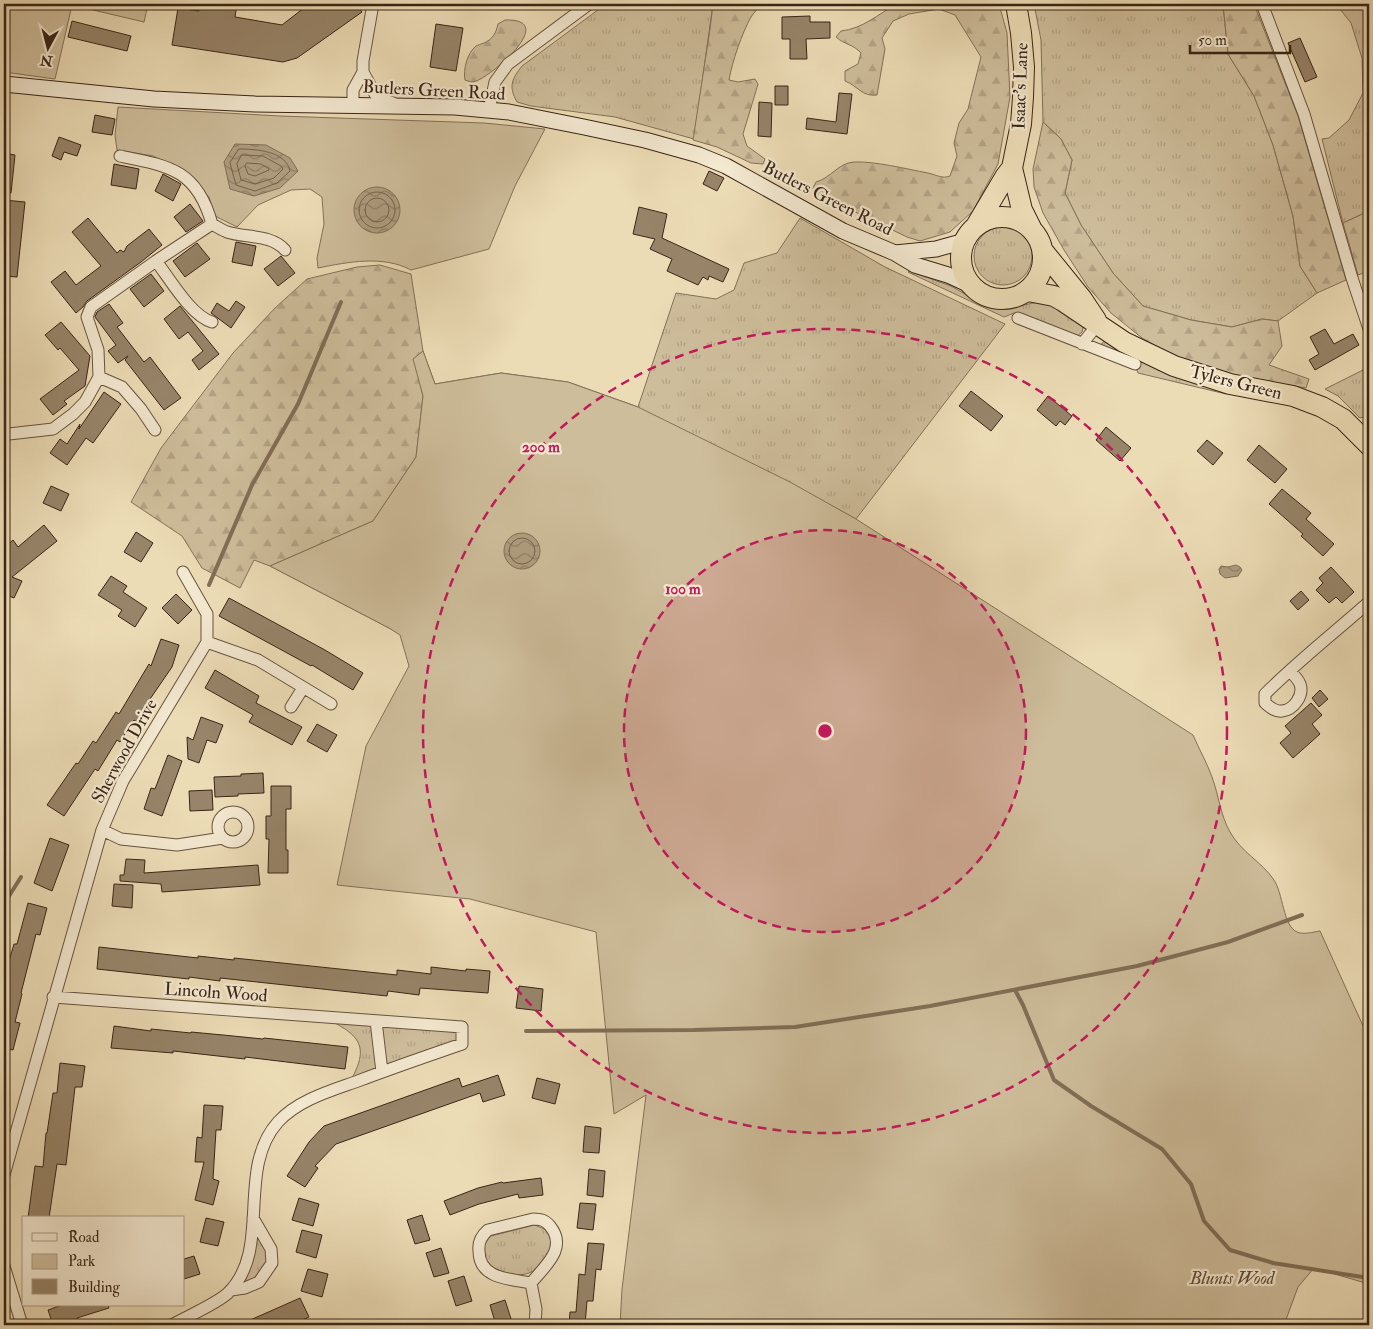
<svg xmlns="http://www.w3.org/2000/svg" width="1373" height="1329" font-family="'IM FELL Double Pica',serif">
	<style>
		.grass { fill: url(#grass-tufts); stroke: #847158 }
		.forest { fill: url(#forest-firs); stroke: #847158 }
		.green { fill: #cebd9b; stroke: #847158 }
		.water { fill: url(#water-waves); stroke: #806e56 }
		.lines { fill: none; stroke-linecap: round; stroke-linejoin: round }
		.shore { stroke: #74624b; stroke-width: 1 }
		.stream { stroke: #806e56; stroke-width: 4 }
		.building { fill: #978469; stroke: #3a2516 }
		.street-casing { stroke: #66533e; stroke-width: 13 }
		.secondary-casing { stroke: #3a2516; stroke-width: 17 }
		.highway-casing { stroke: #3a2516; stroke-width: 22 }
		.street { stroke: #f3e8d0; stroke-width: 11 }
		.secondary { stroke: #f3e8d0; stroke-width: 15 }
		.highway { stroke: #ecdcb6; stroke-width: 20 }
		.ring { fill: none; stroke: #c2185b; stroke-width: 2.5; stroke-dasharray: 9 6 }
		.labels { text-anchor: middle; stroke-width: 4.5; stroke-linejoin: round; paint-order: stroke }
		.street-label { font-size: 18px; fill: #3a2516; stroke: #f3e8d0 }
		.park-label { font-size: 18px; font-style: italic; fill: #5f4b37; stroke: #f3e8d0 }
		.centre { fill: #c2185b; stroke: #f3e8d0; stroke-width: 2.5 }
		.ring-label { font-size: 15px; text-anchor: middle; font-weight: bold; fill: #c2185b; stroke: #f3e8d0; stroke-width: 4.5; stroke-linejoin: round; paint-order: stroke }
	</style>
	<defs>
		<pattern id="grass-tufts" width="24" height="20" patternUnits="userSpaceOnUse" patternTransform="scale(1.25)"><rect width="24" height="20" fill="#cebd9b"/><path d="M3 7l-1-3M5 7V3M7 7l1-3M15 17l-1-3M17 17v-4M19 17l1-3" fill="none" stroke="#b2a285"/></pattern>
		<pattern id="forest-firs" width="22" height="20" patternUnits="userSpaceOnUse" patternTransform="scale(1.25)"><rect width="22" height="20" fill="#cebd9b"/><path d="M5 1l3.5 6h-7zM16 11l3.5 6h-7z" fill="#b2a285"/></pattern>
		<pattern id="water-waves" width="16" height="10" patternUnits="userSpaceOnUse" patternTransform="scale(1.25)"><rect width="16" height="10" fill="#af9e80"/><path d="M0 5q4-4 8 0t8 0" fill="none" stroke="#8f8168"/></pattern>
	</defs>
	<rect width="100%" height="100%" fill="#ecdcb6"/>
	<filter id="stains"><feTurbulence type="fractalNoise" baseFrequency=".004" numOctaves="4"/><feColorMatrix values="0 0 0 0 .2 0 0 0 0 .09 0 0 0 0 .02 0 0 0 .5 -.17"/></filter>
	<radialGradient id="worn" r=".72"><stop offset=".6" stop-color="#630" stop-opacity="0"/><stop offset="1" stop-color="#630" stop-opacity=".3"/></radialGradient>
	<path class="grass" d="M606 4H713L694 139 615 117 531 106 517 102C508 86 512 79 522 66Z
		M1034 4H1223L1228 54 1254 96 1273 145 1293 216 1300 266 1317 293 1278 321 1262 319 1232 327 1191 320 1143 306 1113 273 1081 225 1065 193 1072 160 1061 139 1043 122 1041 40Z
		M1336 4H1369V211L1343 223 1322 139 1329 138 1349 120 1363 93 1362 58 1351 23Z
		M800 218 885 267 1005 324 856 519 838 509 413 625 389 628 270 566 423 351 435 384 501 373 568 382 638 407 676 293 716 299 734 290 744 263 777 253Z
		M974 256a29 29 0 1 1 58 0a29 29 0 1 1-58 0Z
		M909 271 951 286 984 305 994 308 1007 309 1042 301 1052 304 1081 323 1083 328 1082 332 1076 337 1014 313 1004 317 908 272Z
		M1105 341 1227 392 1226 394 1138 373 1136 368 1101 346 1102 343Z
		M1369 367V416L1360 418 1338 396 1325 389Z
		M321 1016 462 1027V1044L348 1085C373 1044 358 1034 321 1016Z
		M534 1225C558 1232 556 1245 542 1261 539 1265 535 1271 531 1272 518 1279 498 1271 486 1264L483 1245 491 1236Z
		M252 1228 271 1249 259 1282 231 1290Z"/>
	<path class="forest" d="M713 4H759C758 10 754 12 751 17 742 33 732 62 729 80L738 82 755 79 758 84 743 134 747 146 765 159 763 164 751 163 717 147 693 140 710 29Z
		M896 4H999L1007 33 1010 97 998 164 973 211 950 232 920 241 907 237 814 192 813 188 816 182C831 178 838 163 854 162 875 161 906 169 928 173 937 175 942 179 950 176L957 156 954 143 959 123 968 109 981 57 955 15 939 9 909 14 893 21 882 38 885 49 877 95C862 97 858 86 845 81V71L858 64 861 53C853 44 845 45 836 37L841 31C862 29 879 14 896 4Z
		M1223 4H1254L1298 116 1346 280 1317 293 1300 266 1293 216 1273 145 1254 96 1228 54Z
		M505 20C561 18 488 80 473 82 470 82 468 81 465 80 463 70 467 53 476 46 478 45 481 44 484 43 493 39 496 33 498 24Z
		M1043 122 1061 139 1072 160 1065 193 1081 225 1113 273 1143 306 1191 320 1232 327 1262 319 1278 321 1282 346 1269 365 1309 379 1306 388 1230 375 1179 359 1142 338 1111 313 1088 287 1064 250 1043 213 1034 187 1033 169Z
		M1369 211V271L1358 275 1343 223Z
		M380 265 411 274 423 351 414 359 423 396 416 457 373 521 270 566 254 560 240 588 202 568 182 536 131 502 161 448 233 353 275 308 307 279 357 267Z"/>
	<path class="green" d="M4 4H148L144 22 72 5 55 79 4 72Z
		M118 107 280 116 484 123 545 129 515 186 489 249 411 270C383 255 348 262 318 268L317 258 324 224 322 197 310 189 291 190 258 205 237 227 215 216 209 197 182 169 153 156 117 150 115 135Z
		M423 351 435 384 501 373 568 382 638 407 790 482 856 519 1193 735C1199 749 1207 763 1212 777 1219 796 1220 814 1230 832 1241 852 1262 862 1274 880 1283 893 1283 926 1297 932 1304 935 1313 932 1320 931L1369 1039V1284L1314 1268 1298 1287 1284 1325H620L622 1289 646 1095 614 1114 596 932 470 899 337 885 366 746 409 666 400 635 389 628 270 566 373 521 416 457 423 396 413 359Z"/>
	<path class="water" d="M235 144 266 145 290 158 298 171 280 188 254 196 230 189 224 162Z
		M354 210a23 23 0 1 1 46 0a23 23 0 1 1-46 0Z
		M504 551a18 18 0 1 1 36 0a18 18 0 1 1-36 0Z
		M1236 565 1240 567 1242 570 1238 576 1225 578 1220 574 1219 569 1221 566 1228 567Z"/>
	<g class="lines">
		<path class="shore" d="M239 149C256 149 286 151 290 171L277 183 255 191 236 185 230 163Z
			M242 155 263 156 281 166 283 169 274 178 255 184 241 180 237 164Z
			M247 163 261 164 268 168 269 170 255 176 248 174 245 166Z
			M359 210a18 18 0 1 1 36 0a18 18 0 1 1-36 0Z
			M365 210a12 12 0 1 1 24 0a12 12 0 1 1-24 0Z
			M509 551a13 13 0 1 1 26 0a13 13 0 1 1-26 0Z"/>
		<path class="stream" d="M209 585 252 485 298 404 341 302
			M4 904 21 877
			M1015 990 1023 1005 1054 1080 1091 1106 1162 1149 1191 1184 1204 1221 1230 1250 1273 1263 1369 1278
			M526 1031 694 1030 795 1027 930 1006 1137 966 1228 942 1302 915"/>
	</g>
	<path class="building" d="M200 4H237L235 17 282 25 309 4H355L362 12 297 58 283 62 172 45 178 8 199 11Z
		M810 16V22H830V38L806 39 807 59H790V39H782V17Z
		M72 21 131 36 127 51 68 37Z
		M436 24 463 28 456 71 430 67Z
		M1300 38 1317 77 1305 82 1288 43Z
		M775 86H788V105H775Z
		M839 93 852 94 847 134 806 129 807 118 836 122Z
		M759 102 772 103 771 137 758 136Z
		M95 115 115 119 112 135 92 132Z
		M59 137 81 145 77 156 64 152 61 160 52 156Z
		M4 153 15 155 11 193 4 192Z
		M114 164 139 169 136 189 111 185Z
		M709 171 724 178 717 191 703 184Z
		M163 174 181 184 173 201 155 191Z
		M4 200 25 202 17 277 4 276Z
		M190 204 203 221 186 232 174 217Z
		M639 207 667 214 662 238 729 269 723 282 709 276 708 280 703 277 698 285 667 271 672 259 650 249 655 239 633 234Z
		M88 218 117 253 120 250 124 252 127 246 149 229 162 245 141 262 87 301 83 307 76 313 51 282 65 271 76 285 101 266 72 232Z
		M236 242 256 246 252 266 232 262Z
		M197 243 210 259 185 277 173 261Z
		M281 256 295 273 278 286 264 269Z
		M151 274 164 291 144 307 130 289Z
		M236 301 245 307 231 328 211 313 217 303 229 311Z
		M109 304 123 323 117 327 144 362 150 357 181 398 164 410 125 360 128 356 118 363 108 351 116 345 95 317 97 312Z
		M180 306 219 354 199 370 192 360 203 351 188 332 179 339 164 319Z
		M61 322 90 356 85 386 64 401 67 404 53 415 40 399 79 370 60 348 58 350 45 335Z
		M1325 329 1334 344 1353 334 1359 345 1315 370 1309 360 1319 354 1310 337Z
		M971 391 1003 416 991 431 959 406Z
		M104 392 121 404 93 443 86 438 67 465 50 453 60 439 67 444 80 424 79 429Z
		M1048 396 1072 416 1065 425 1060 421 1056 426 1037 410Z
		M1106 427 1131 448 1120 461 1096 440Z
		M1207 440 1223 453 1213 465 1197 451Z
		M1259 445 1287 469 1275 483 1247 460Z
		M51 486 69 494 61 511 43 503Z
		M1282 489 1311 513 1306 519 1334 544 1323 556 1301 536 1303 534 1269 504Z
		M44 525 57 541 12 577 22 581 14 598 4 594V548L13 540 18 547Z
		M136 532 153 543 141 562 124 552Z
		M1331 567 1354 592 1342 603 1336 597 1329 603 1316 590 1323 583 1319 578Z
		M111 576 127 586 123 592 147 608 135 627 118 616 122 610 98 595Z
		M1301 591 1309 600 1298 610 1290 601Z
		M176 594 192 610 178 624 162 608Z
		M229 598 325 650 363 673 353 690 312 665 311 666 219 616Z
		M161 639 179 645 172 667 148 702 149 703 137 722 134 720 120 742 117 740 98 771 95 769 64 816 47 805 76 763 78 764 93 741 96 743 116 712 119 714 149 664 151 666Z
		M215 670 259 696 256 703 302 727 292 745 249 722 253 715 205 688Z
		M1320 690 1328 699 1319 707 1312 698Z
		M1311 703 1322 715 1312 724 1320 734 1293 758 1280 743 1291 733 1285 726Z
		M201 717 223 725 216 743 207 740 199 763 188 759 187 737 193 740Z
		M317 724 337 735 327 752 307 741Z
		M168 755 182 761 162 816 144 809 151 788 155 789Z
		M263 773 264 793 238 794V796L215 797 214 777 241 776V774Z
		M271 786H291V809H286V850H288V873H268L269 839H266V816H271Z
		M212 790 213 810 190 811 189 791Z
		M50 838 69 845 52 891 34 883Z
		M126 859 145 860 144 873 258 865 260 885 162 892 161 884 120 881V875H124Z
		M114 884 133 885 132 908 112 906Z
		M28 903 47 908 40 935 36 934 21 993 22 994 15 1022 20 1023 13 1050 4 1048V992L9 971H6L14 944H17Z
		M99 947 198 958V956L234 960V958L397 975V970L431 974V967L466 971V969L490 971 488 993 420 988 419 995 388 991 387 996 220 978V981L189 977V979L97 969Z
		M519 986 543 989 541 1011 516 1008Z
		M114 1026 151 1031V1029L191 1033V1032L223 1035 263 1039 264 1038 348 1047 345 1069 245 1057V1059L173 1051V1053L111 1048Z
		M60 1063 85 1066 82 1087H75L66 1165 57 1164 49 1218H28L35 1166 43 1167 46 1133H47L53 1093H57Z
		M498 1075 505 1095 483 1102 480 1093 336 1144 315 1166 318 1168 305 1187 287 1176 309 1142 324 1126 459 1078 462 1087Z
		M537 1078 560 1084 555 1104 532 1098Z
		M204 1105 223 1106 221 1130H216L213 1179 219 1181 213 1205 195 1200 204 1162H195L197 1137 202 1138Z
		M585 1126 601 1128 599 1153 583 1152Z
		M589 1169 605 1171 603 1197 587 1195Z
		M541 1178 543 1195 519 1198 518 1194 479 1204 450 1215 444 1201 478 1188 502 1182 503 1183Z
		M299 1198 319 1204 313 1226 292 1220Z
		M580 1203 596 1204 593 1230 577 1228Z
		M422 1215 430 1240 415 1244 407 1220Z
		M206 1218 224 1222 218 1246 200 1242Z
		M302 1230 322 1235 316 1258 296 1252Z
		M588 1243 604 1244 601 1270 596 1269 593 1301H587L585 1325H569L570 1312H576L579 1274 585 1275Z
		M441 1248 449 1273 434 1277 426 1253Z
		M194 1256 200 1274 184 1279V1259Z
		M308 1269 328 1274 322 1297 301 1291Z
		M464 1276 472 1301 456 1306 448 1281Z
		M300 1298 309 1317 291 1325H239Z
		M505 1300 513 1325H496L490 1305Z
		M62 1305H108L109 1308 77 1318 78 1320 61 1325H53L48 1310Z"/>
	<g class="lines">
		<g class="street-casing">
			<path id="street" d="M373 4 363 61V72L375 94 379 98 393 103
				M1262 4 1304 114 1352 278 1369 329
				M353 104V90L363 72
				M489 110 495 82 508 64 589 4
				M212 224C217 227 222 230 227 232 245 238 271 234 285 250
				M156 261C170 279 191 316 212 322
				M1018 318 1135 364
				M1082 344 1098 324
				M99 377 122 387 141 409 155 430
				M4 436 9 434 53 429 73 414 85 402 99 377 98 350 87 317 91 307 156 261 212 224C197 170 170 166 120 156
				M207 642 258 660 331 704
				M1290 671C1293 674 1298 679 1300 684 1304 695 1294 710 1282 711 1275 712 1270 707 1265 703V694C1295 664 1329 637 1361 609L1369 602
				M291 707 303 688
				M218 827a15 15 0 1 1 30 0a15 15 0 1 1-30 0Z
				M102 830 121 839 177 845 223 838
				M53 997 462 1027V1044C427 1056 392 1068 358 1081 330 1091 298 1100 278 1122 235 1170 273 1249 228 1293 218 1303 186 1317 172 1325
				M376 1021 382 1072
				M4 1175 102 830 123 781 207 642V614L183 572
				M4 1266 22 1325
				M531 1283C510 1279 479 1279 479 1251 478 1243 481 1236 488 1230L533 1219C541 1219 545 1220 550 1226 568 1248 545 1266 531 1283L536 1309 535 1325
				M231 1290 245 1288 259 1282 272 1263 271 1249 253 1218"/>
		</g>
		<g class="secondary-casing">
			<path id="secondary" d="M4 84 154 99 255 104 455 107 509 112 584 127 645 140 699 155 726 166 843 231 895 253 915 265 948 275 972 286
				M895 253 936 249 965 241"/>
		</g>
		<g class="highway-casing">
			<path id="highway" d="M1016 4 1021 33 1024 67 1023 97 1021 124 1012 168 1022 210 1031 228
				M961 258a41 41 0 1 1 82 0a41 41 0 1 1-82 0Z
				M976 226 1005 177 1012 168
				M1043 251 1082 299 1096 320
				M1028 291 1054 296 1063 301 1124 342 1174 366 1230 384 1293 396 1322 407 1343 419 1369 445"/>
		</g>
		<use href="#street" class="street"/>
		<use href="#secondary" class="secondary"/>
		<use href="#highway" class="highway"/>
	</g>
	<circle cx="825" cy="731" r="201" fill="#c2185b" fill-opacity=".12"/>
	<g class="ring">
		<circle cx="825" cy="731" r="201"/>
		<circle cx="825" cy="731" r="402"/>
	</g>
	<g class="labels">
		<g class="street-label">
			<text transform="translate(1020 86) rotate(-88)" y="6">Isaac's Lane</text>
			<text transform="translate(434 90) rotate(3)" y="6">Butlers Green Road</text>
			<text transform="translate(828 198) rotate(27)" y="6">Butlers Green Road</text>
			<text transform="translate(1236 382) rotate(14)" y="6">Tylers Green</text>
			<text transform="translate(124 751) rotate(-61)" y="6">Sherwood Drive</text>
			<text transform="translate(216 992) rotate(4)" y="6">Lincoln Wood</text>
		</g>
		<g class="park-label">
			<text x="1232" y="1284">Blunts Wood</text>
		</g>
	</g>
	<circle cx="825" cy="731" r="8" class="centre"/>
	<g class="ring-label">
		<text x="541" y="452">200 m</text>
		<text x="683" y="594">100 m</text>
	</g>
	<rect width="1373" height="1329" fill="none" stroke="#ecdcb6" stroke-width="20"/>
	<rect x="5" y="5" width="1363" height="1319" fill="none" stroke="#3a2516" stroke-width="2.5"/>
	<rect x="10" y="10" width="1353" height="1309" fill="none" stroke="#3a2516"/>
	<rect x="22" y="1216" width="162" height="90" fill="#f3e8d0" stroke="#a99a86"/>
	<rect x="32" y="1233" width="25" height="8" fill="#f3e8d0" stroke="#a99a86"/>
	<text x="68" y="1242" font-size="15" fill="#3a2516">Road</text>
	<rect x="32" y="1254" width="25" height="15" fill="#cebd9b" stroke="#a99a86"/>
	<text x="68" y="1266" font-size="15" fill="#3a2516">Park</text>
	<rect x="32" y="1279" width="25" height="15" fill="#978469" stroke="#a99a86"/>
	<text x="68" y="1292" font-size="15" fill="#3a2516">Building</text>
	<g transform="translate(48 48) rotate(187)" stroke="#f3e8d0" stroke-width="4" paint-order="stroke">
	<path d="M0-4L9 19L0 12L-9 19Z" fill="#3a2516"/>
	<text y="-8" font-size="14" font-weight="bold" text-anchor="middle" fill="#3a2516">N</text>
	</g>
	<path d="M1190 45v8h100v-8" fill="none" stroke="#3a2516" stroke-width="2.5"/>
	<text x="1198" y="45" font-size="15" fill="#3a2516" stroke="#f3e8d0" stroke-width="4" paint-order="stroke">50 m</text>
	<rect width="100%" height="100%" filter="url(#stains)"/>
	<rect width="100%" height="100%" fill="url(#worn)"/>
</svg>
